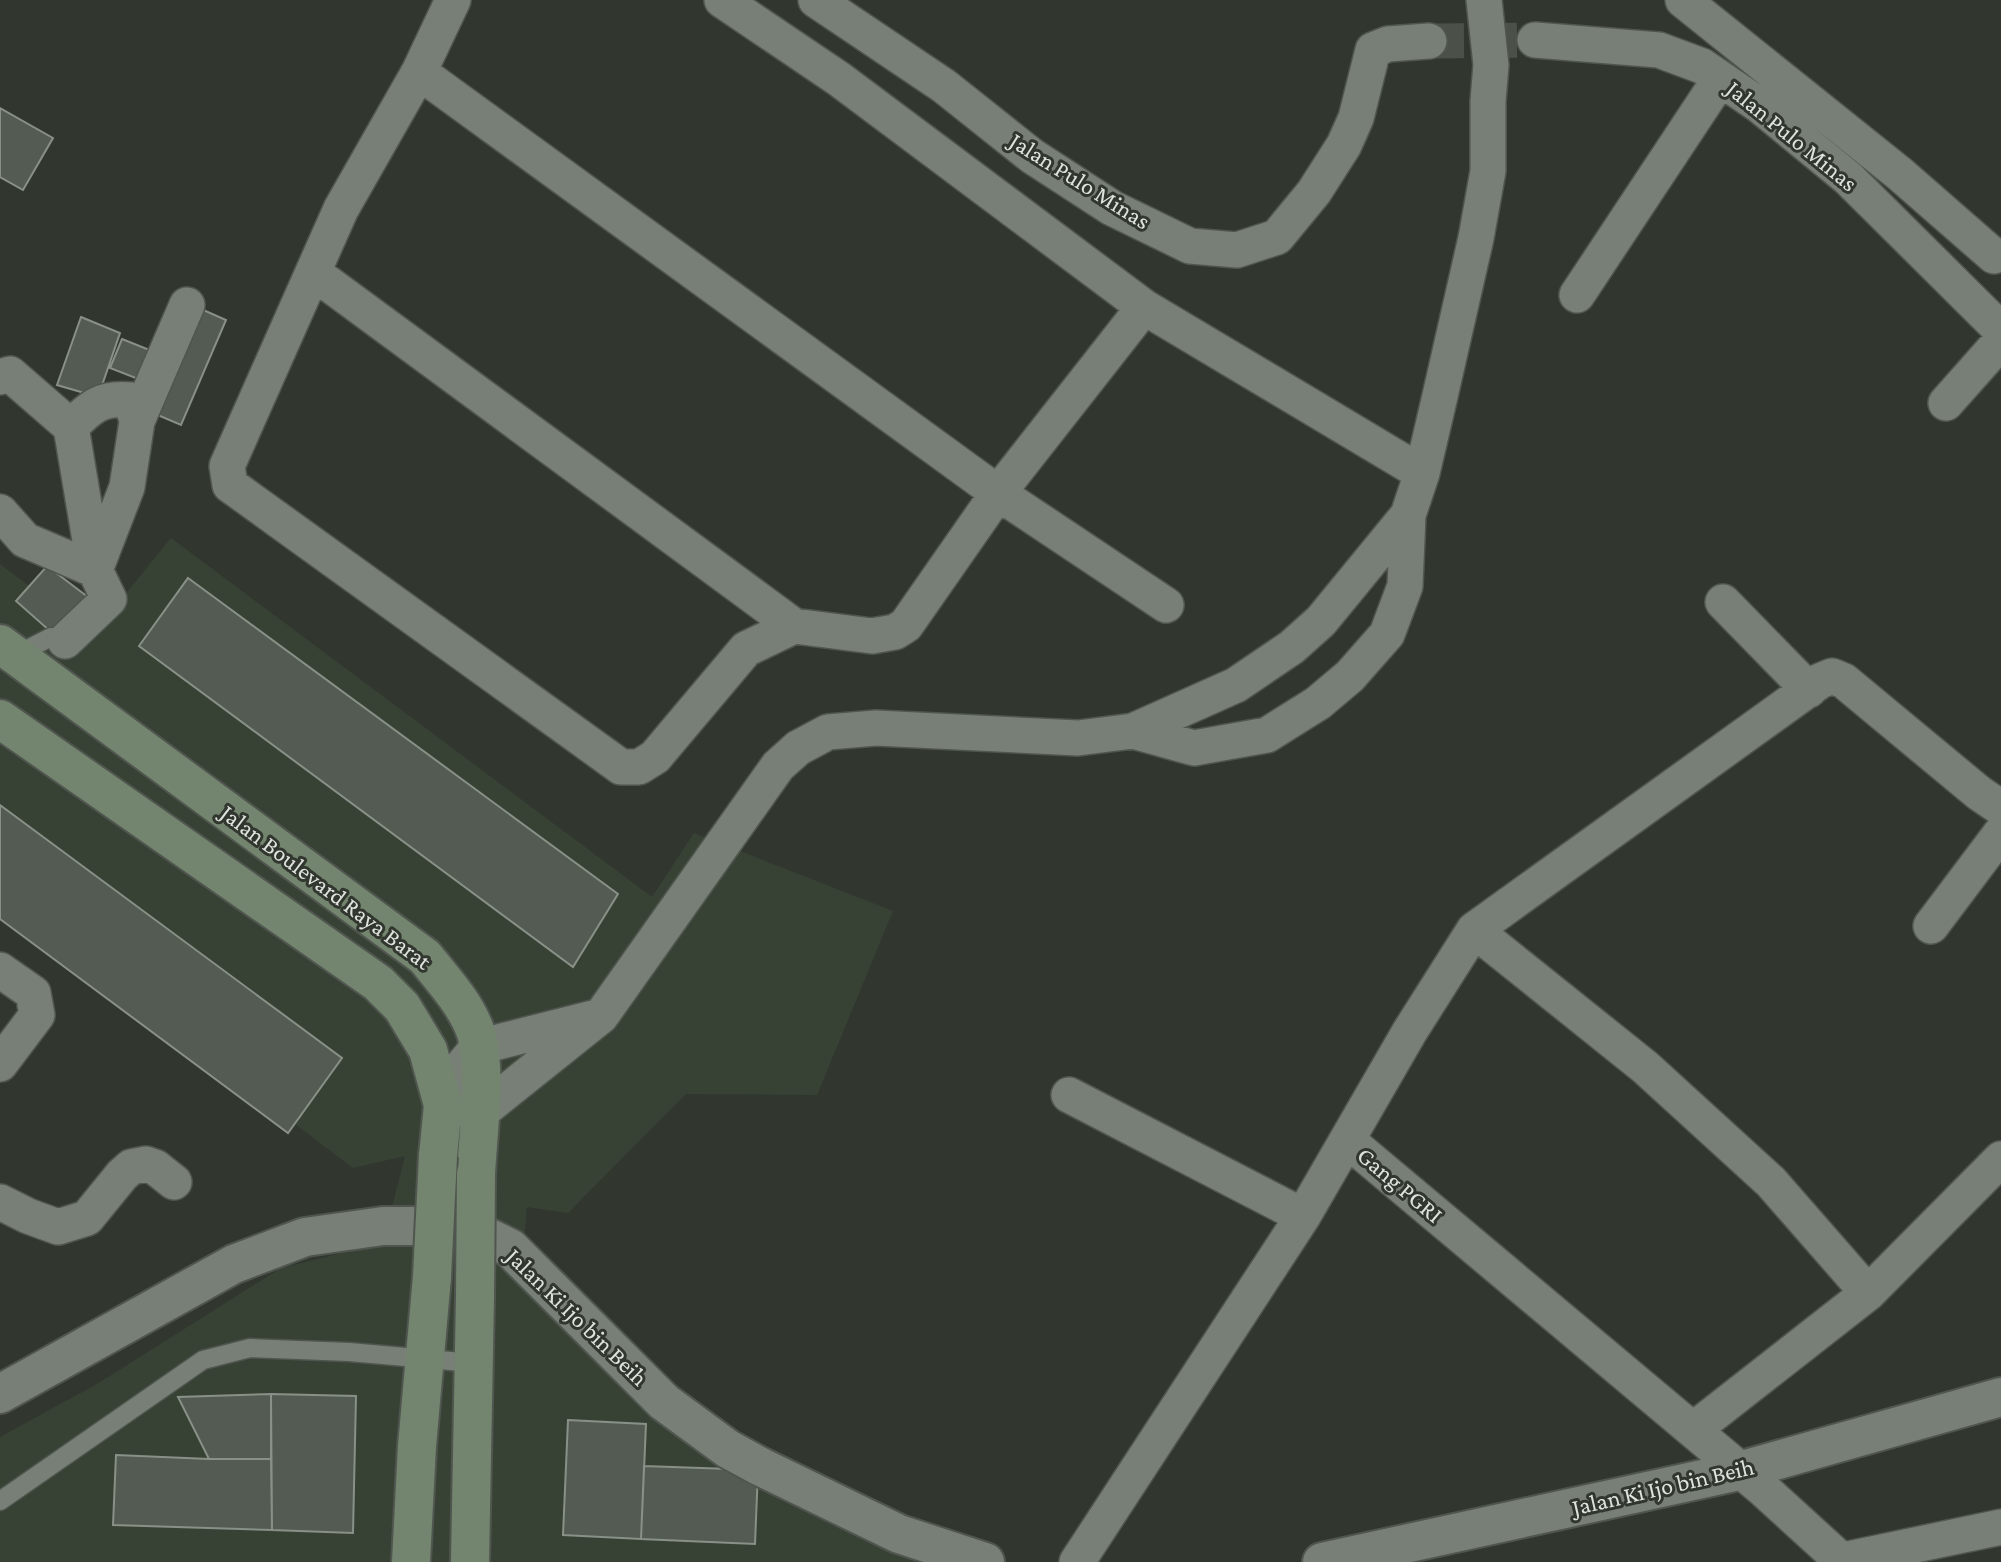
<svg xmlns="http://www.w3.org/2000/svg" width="2001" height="1562" font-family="'Crimson Pro',serif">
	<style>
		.built { fill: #374234 }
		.building { fill: #545b52; stroke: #899087; stroke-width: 2 }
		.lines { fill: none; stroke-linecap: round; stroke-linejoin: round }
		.minor-tunnel { stroke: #4b5149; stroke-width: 35; stroke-dasharray: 35 18; stroke-linecap: butt }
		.service-casing { stroke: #50564f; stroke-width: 21 }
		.minor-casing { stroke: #50564f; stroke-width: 38 }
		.tertiary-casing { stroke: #50564f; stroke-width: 42 }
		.secondary-casing { stroke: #50564f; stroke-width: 42 }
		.service { stroke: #787f76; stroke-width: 18 }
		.minor { stroke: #787f76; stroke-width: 35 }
		.tertiary { stroke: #787f76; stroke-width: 38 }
		.secondary { stroke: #74856f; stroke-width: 38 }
		.secondary-bridge-casing { stroke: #50564f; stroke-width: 42; stroke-linecap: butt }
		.secondary-bridge { stroke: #74856f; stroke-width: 38 }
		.labels { text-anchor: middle; stroke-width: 6; stroke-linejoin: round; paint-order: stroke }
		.street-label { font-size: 24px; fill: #dfe3de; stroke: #31372f }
	</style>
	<rect width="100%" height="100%" fill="#31372f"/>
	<path class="built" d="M171 538 652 897 694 833 893 911 817 1095 686 1094 568 1213 527 1207 520 1282 663 1414 942 1562H0V1437L97 1384 281 1268 383 1243 405 1156 353 1168 0 901V564L93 634Z"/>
	<path class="building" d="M0 108 53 138 23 190 0 177Z
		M192 305 226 320 181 425 146 410Z
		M81 317 120 333 98 397 57 385Z
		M122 339 162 355 151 384 110 368Z
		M47 566 88 597 51 632 16 601Z
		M188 578 618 894 573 967 139 646Z
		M0 805 342 1058 288 1133 0 919Z
		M271 1394V1459H209L178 1397Z
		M271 1394 356 1396 353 1533 272 1530Z
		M568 1420 646 1424 641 1539 563 1535Z
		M116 1455 209 1459H271L272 1530 113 1525Z
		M644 1466 758 1470 755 1544 641 1539Z"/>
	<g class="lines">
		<path class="minor-tunnel" d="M1429 41 1535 40"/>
		<g class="service-casing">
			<path id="service" d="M16 655 51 637 65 641
				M0 1501 203 1360 250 1348 349 1352 473 1363"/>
		</g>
		<g class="minor-casing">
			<path id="minor" d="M453 0 419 72 341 209 227 466 230 485 621 767H639L655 757 746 649 794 626 872 636 895 632 906 625 998 493 1144 307
				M722 0 839 79 1144 307 1422 473
				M816 0 944 86 1032 156 1112 208 1190 246 1237 250 1277 237 1314 192 1344 145 1356 118 1373 50 1388 44 1429 41
				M1683 0 1900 174 1994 256
				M1535 40 1659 50 1702 66 1759 105 1848 178 2001 330
				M419 72 998 493 1166 605
				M314 273 794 626
				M1577 295 1720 79
				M0 377 10 374 71 427 95 570 109 599 65 641
				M1946 403 2001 341
				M71 427C91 406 102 397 131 400L137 421
				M0 512 25 540 95 570 127 487 137 421 187 305
				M1723 602 1809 690
				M1133 731 1194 748 1267 735 1318 703 1350 676 1387 634 1405 586 1408 515 1422 473 1440 396 1476 238 1488 171V101L1491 65 1484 0
				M1931 926 2001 833
				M1474 930 1645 1067 1771 1182 1868 1293
				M0 970 33 993 37 1015 0 1064
				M601 1016 478 1047 449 1082 443 1105 481 1112 601 1016 778 766 798 748 828 732 876 728 1078 738 1133 731 1236 685 1292 647 1321 621 1408 515
				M1069 1095 1303 1216
				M1347 1140 1763 1489 1843 1562
				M0 1202 28 1216 58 1227 87 1218 122 1175 131 1167 146 1164 155 1167 174 1182
				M1693 1430 1868 1293 2001 1159
				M1077 1562 1303 1216 1410 1031 1474 930 1820 681 1832 676 1844 681 1979 793 2001 808
				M1834 1562 2001 1527"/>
		</g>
		<g class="tertiary-casing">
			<path id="tertiary" d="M0 1394 234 1264 305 1237 383 1226H465L510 1248 664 1402 728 1449 761 1467 899 1534 985 1562
				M1322 1562 1739 1471 2001 1397"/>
		</g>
		<g class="secondary-casing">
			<path id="secondary" d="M0 644 425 957C444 981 466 1004 476 1033 487 1070 478 1134 476 1174
				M0 719 378 983 402 1007 428 1050 443 1105 438 1156
				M411 1562 417 1446 432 1277
				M470 1562 475 1297"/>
		</g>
		<use href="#service" class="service"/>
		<use href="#minor" class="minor"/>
		<use href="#tertiary" class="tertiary"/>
		<use href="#secondary" class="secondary"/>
		<g class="secondary-bridge-casing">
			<path id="secondary-bridge" d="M432 1277 438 1156
				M475 1297 476 1174"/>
		</g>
		<use href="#secondary-bridge" class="secondary-bridge"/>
	</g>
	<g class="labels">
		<g class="street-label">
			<text transform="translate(1792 136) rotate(39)" y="8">Jalan Pulo Minas</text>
			<text transform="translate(1080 181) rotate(32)" y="8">Jalan Pulo Minas</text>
			<text transform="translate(326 887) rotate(37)" y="8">Jalan Boulevard Raya Barat</text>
			<text transform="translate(1400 1185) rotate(40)" y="8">Gang PGRI</text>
			<text transform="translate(577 1317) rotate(44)" y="8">Jalan Ki Ijo bin Beih</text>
			<text transform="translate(1663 1487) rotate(-13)" y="8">Jalan Ki Ijo bin Beih</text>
		</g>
	</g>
</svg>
